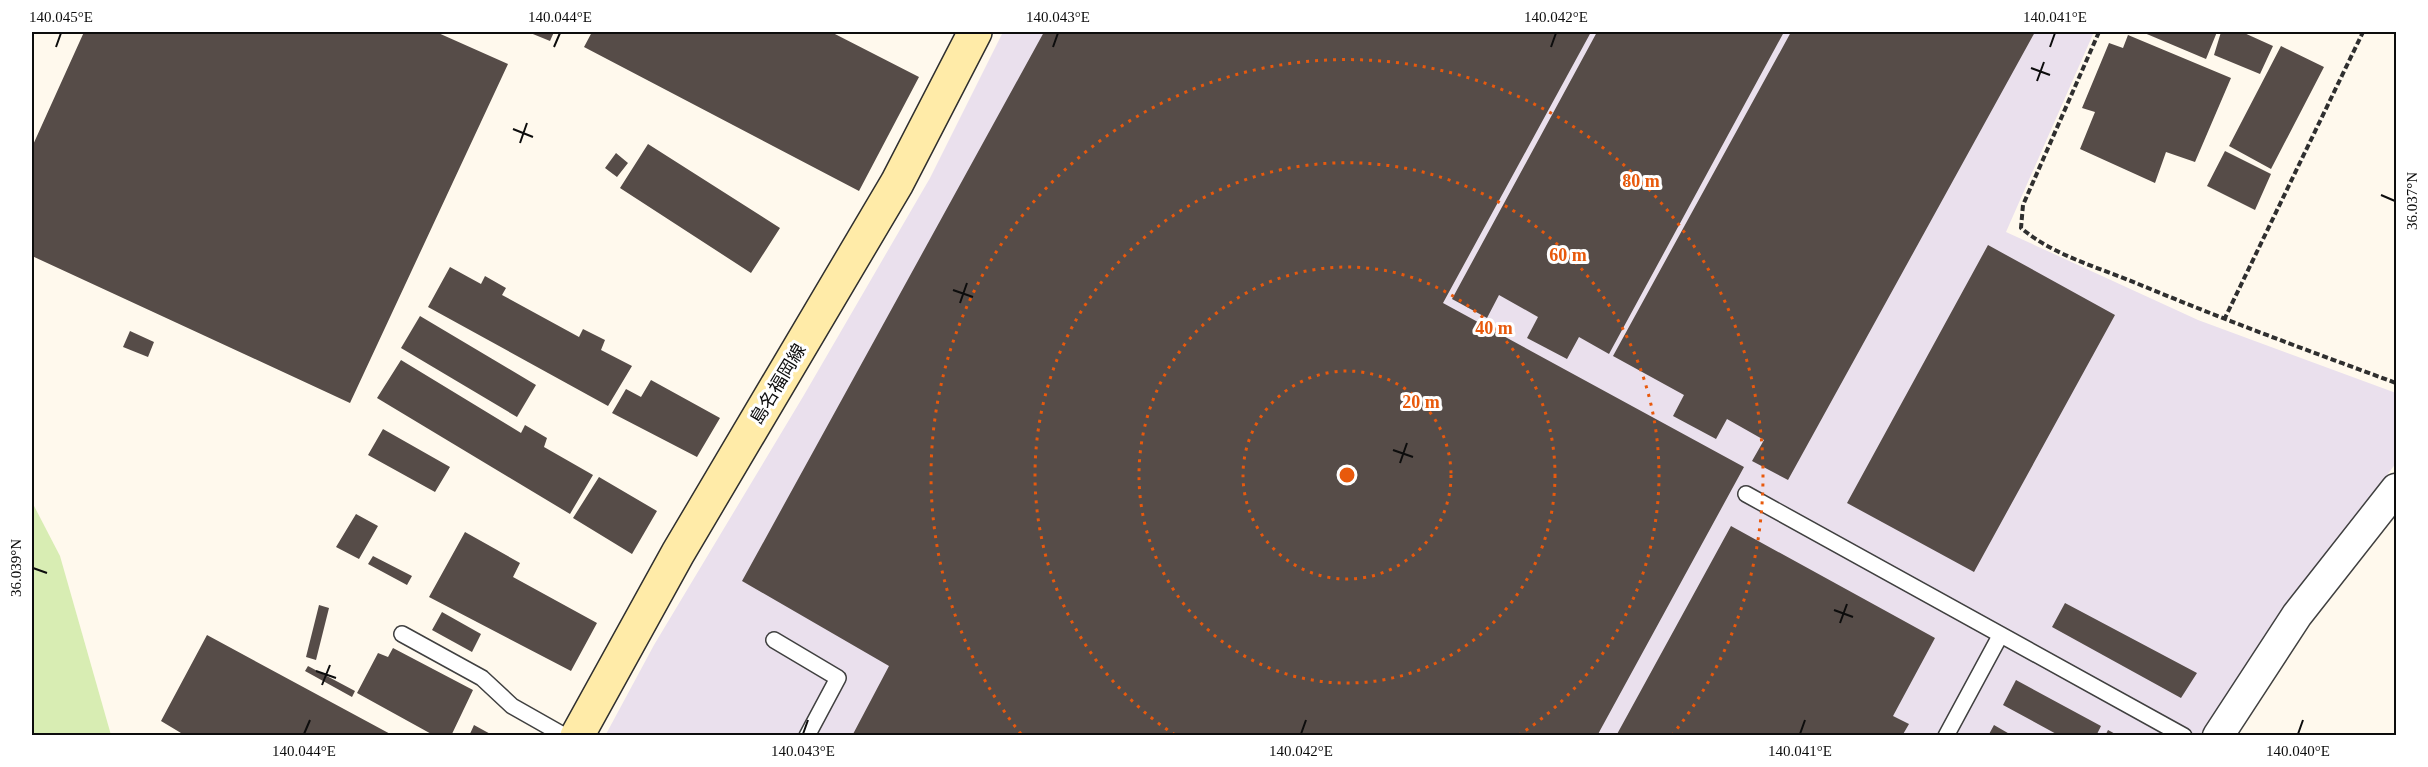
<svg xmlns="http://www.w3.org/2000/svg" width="2428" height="767" font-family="'Times New Roman','Noto Sans JP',serif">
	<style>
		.industrial { fill: #eae0ed }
		.green { fill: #d8edb3 }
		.building { fill: #564c48 }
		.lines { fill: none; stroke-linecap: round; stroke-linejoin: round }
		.lane-casing { stroke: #404040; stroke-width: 18 }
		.street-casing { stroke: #404040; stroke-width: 33 }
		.secondary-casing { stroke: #2f2f2f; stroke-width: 36 }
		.path { stroke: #2f2f2f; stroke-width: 4; stroke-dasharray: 6 3; stroke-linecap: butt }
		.lane { stroke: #fff; stroke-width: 15 }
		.street { stroke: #fff; stroke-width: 30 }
		.secondary { stroke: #ffeba8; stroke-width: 33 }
		.ticks { fill: none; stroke: #0d0d0d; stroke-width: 2 }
		.ring { fill: none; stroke: #e8590c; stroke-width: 3; stroke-dasharray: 3 6 }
		.labels { text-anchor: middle; stroke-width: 6; stroke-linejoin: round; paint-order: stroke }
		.street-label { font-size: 18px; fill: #0d0d0d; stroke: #fff }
		.centre { fill: #e8590c; stroke: #fff; stroke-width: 3 }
		.ring-label { font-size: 18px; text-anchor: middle; font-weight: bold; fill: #e8590c; stroke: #fff; stroke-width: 6; stroke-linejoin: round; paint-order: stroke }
		.neatline { fill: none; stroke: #0d0d0d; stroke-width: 2 }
		.ticks-label { font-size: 15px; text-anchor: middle; fill: #0d0d0d }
	</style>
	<rect width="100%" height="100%" fill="#fff9ed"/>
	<path class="industrial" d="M1003 32H2094L2006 232 2198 320 2396 393V463L2293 602 2203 735 605 736 654 645 804 395 930 178Z"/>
	<path class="green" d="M32 502 60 556 111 735H32Z"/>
	<path class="building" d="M84 32H436L508 64 350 403 32 256V147Z
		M528 32H554L550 41Z
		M592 32H831L919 77 859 191 584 47Z
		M1044 32H1591L1443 303 1744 467 1597 736H852L889 666 742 581Z
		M1597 32H1784L1609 354 1579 337 1567 359 1527 338 1538 317 1499 295 1487 318 1452 299Z
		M1791 32H2035L1788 480 1752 461 1764 440 1727 419 1716 439 1673 416 1684 395 1613 356Z
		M2142 32H2217L2206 59Z
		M2221 32H2242L2273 46 2260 74 2214 55Z
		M2128 35 2231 78 2195 162 2166 152 2155 183 2080 149 2095 112 2082 108 2109 43 2123 48Z
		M2281 46 2324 67 2271 169 2229 146Z
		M648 144 780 228 751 273 620 188Z
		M2225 151 2271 174 2255 210 2207 186Z
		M616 153 628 163 617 177 605 168Z
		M1988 245 2115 315 1974 572 1847 503Z
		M450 267 481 284 485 276 506 288 502 295 579 337 583 329 605 340 601 350 632 366 608 406 428 307Z
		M420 316 536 385 517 417 401 348Z
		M130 331 154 342 148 357 123 347Z
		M401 360 521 433 525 425 547 438 544 447 593 475 570 514 377 398Z
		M651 380 720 418 697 457 612 413 626 389 641 397Z
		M383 429 450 467 435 492 368 455Z
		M599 477 657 511 632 554 573 518Z
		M356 514 378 526 359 559 336 547Z
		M1731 526 1935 638 1893 716 1909 724 1902 736H1616Z
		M465 532 520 563 513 577 597 623 571 671 429 597Z
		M373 556 412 576 407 585 368 564Z
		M2065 603 2197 673 2181 698 2052 627Z
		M319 605 329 608 316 660 306 657Z
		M442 612 481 634 472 652 432 630Z
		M207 635 394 736H186L161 721Z
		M393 648 473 690 451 736H435L357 693 378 653 388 657Z
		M308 666 355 691 352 697 305 671Z
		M2016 680 2101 726 2096 736H2060L2003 705Z
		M474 725 494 736H469Z
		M1994 725 2013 736H1988Z
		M2108 730 2119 736H2105Z"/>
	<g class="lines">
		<g class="lane-casing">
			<path id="lane" d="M1746 494 2184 736
				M402 634 482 678 512 706 565 736
				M774 640 838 678 807 736
				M1946 736 2000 636"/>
		</g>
		<g class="street-casing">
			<path id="street" d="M2218 736 2297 615 2396 489"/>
		</g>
		<g class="secondary-casing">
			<path id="secondary" d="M577 736 678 553 897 183 975 32"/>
		</g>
		<path class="path" d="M2099 32 2023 205 2021 228C2053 255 2097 267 2136 283 2222 319 2309 351 2396 383
			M2224 320 2363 32"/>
		<use href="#lane" class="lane"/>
		<use href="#street" class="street"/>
		<use href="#secondary" class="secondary"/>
	</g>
	<path class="ticks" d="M56 47 61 33M554 47 560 33M1053 47 1058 33M1551 47 1556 33M2050 47 2055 33M2031 68 2050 75M2037 81 2044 62M513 129 533 137M520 143 527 123M2381 195 2395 201M953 290 973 297M960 303 967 283M1393 450 1413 457M1400 463 1407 443M33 568 47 573M1834 610 1853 617M1840 623 1847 604M316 671 336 678M322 685 330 665M304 734 310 720M803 734 808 720M1301 734 1306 720M1800 734 1805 720M2298 734 2303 720"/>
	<g class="ring">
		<circle cx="1347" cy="475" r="104"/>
		<circle cx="1347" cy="475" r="208"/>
		<path d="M1175 735A312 312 0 1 1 1519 735"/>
		<path d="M1021 734A416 416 0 1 1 1673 734"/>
	</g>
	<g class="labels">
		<g class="street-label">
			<text transform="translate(778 384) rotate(-59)" y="6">島名福岡線</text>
		</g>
	</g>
	<circle cx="1347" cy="475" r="9" class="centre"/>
	<g class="ring-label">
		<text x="1641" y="187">80 m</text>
		<text x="1568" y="261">60 m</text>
		<text x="1494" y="334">40 m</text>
		<text x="1421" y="408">20 m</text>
	</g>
	<rect width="2428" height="767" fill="none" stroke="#ffffff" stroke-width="66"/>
	<rect x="33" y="33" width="2362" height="701" class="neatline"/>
	<g class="ticks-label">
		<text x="61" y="22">140.045°E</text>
		<text x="560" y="22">140.044°E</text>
		<text x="1058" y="22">140.043°E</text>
		<text x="1556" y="22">140.042°E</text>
		<text x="2055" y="22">140.041°E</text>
		<text transform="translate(2412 201) rotate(-90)" y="5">36.037°N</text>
		<text transform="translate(16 568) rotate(-90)" y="5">36.039°N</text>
		<text x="304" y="756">140.044°E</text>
		<text x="803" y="756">140.043°E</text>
		<text x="1301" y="756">140.042°E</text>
		<text x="1800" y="756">140.041°E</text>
		<text x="2298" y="756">140.040°E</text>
	</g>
</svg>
